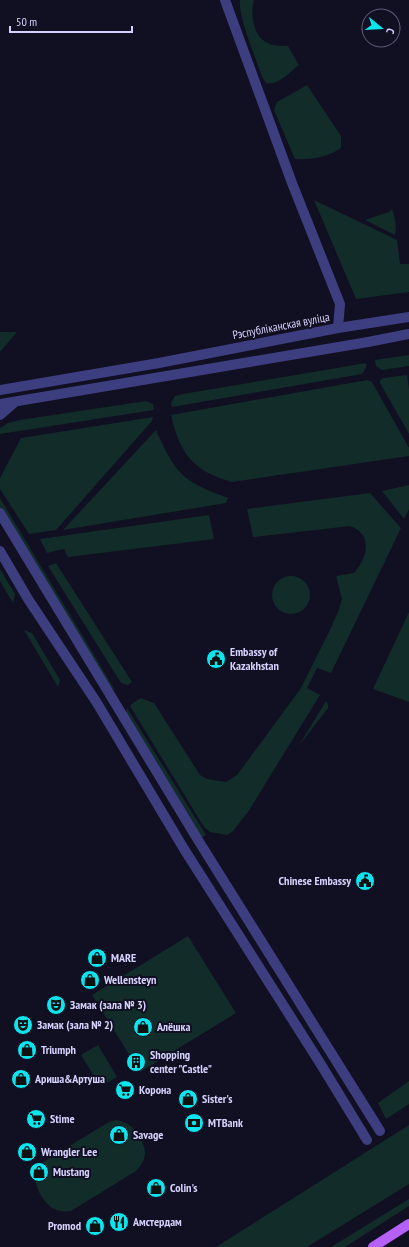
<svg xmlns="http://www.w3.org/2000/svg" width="409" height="1247" font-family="'PT Sans Narrow',sans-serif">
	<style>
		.green { fill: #122c29 }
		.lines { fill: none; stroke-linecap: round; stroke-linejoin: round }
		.minor { stroke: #3d3e7f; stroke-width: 10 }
		.major { stroke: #b560f6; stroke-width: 10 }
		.labels { text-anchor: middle; stroke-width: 4; stroke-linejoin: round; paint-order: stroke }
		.street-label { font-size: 12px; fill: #d5d3fd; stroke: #110f22 }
		.poi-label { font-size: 12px; font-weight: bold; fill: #d5d3fd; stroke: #110f22; text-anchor: start }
	</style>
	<rect width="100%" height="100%" fill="#110f22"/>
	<path class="green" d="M240 0H254C250 14 253 37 268 43 274 46 281 46 288 46L299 65C290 72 278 86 266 83L262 77C256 58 238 17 240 0Z
		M307 85 341 136V148C329 157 310 160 295 159L274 110 277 102Z
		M314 200 397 240 400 264H409V292L356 299Z
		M392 209C395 217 397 227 395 235L365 220 389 212Z
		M0 332H17L0 352Z
		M409 355V366L382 370 376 366 375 360Z
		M366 363V368L362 374 172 407 171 403 175 396 183 394Z
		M407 375 409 389V434L380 383V380L383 378Z
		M367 380 372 382 409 448V456L232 482C193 471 180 454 171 415Z
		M146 401 153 404 154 410 0 434V428L8 423 20 420Z
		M153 417 152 421 56 530 29 534 0 489V478L21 438Z
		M156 430C162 443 168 457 177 469 189 484 210 491 228 498L226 503 63 530Z
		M409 485V509L404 519 382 491Z
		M370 493 401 528 331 673 317 668 307 688 320 695 248 812 232 832 227 835 210 832 204 827 130 706 133 703 141 698 154 703 200 775 207 779 226 782 237 775 301 688 328 634 338 612 342 599 336 576 354 573C367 558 374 535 350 526L253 537 247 509Z
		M0 498 115 690 107 685 0 510Z
		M209 515 214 539 68 557 64 549 47 553 40 539Z
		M56 563 132 682 128 685 121 683 48 566Z
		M0 569 15 594 13 603 0 581Z
		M272 595a19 19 0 1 1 38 0a19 19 0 1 1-38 0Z
		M409 612V702L373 689Z
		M24 630 32 633 60 680 58 687Z
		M326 701 328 704V708L298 747Z
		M127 708 206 835 201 838 126 715Z
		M188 936 236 1013 140 1072 92 995Z
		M98 1045 117 1077 107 1083 102 1075 96 1079 81 1055Z
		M409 1081V1104L386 1119 378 1103Z
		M116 1120C128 1122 133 1127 139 1136 147 1150 148 1158 136 1171L71 1211C57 1213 49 1208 42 1197 34 1184 33 1174 43 1162L109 1122Z
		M409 1125V1184L307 1247H216Z
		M409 1199V1206L345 1247H331Z"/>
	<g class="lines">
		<path class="minor" d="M225 0 292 183 340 304 338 328
			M0 390 159 363 338 328 409 317
			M0 404 368 342 409 334
			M0 415 15 402
			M0 513 198 840 380 1131
			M0 551 28 599 97 703 184 849 320 1063 367 1140"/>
		<path class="major" d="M373 1247 409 1224"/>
	</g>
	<defs>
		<g id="civic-disc" transform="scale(1)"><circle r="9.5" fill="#0de5ee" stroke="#110f22"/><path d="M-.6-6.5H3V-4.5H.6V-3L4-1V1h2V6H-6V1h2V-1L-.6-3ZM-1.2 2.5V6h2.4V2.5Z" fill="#111"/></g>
		<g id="shop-disc" transform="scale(1)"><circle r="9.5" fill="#0de5ee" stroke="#110f22"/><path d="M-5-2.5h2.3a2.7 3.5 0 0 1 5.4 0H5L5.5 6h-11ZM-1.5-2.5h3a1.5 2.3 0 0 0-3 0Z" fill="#111"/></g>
		<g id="theatre-disc" transform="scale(1)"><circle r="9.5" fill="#0de5ee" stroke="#110f22"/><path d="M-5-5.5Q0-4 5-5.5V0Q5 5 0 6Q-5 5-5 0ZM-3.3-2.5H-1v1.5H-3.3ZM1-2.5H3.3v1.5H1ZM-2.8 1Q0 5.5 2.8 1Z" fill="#111"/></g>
		<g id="building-disc" transform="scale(1)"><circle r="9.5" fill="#0de5ee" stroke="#110f22"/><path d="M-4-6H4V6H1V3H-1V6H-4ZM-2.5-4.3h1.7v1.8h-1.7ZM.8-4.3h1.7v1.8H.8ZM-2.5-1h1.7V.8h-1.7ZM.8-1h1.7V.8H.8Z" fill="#111"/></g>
		<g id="supermarket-disc" transform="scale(1)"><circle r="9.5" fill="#0de5ee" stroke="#110f22"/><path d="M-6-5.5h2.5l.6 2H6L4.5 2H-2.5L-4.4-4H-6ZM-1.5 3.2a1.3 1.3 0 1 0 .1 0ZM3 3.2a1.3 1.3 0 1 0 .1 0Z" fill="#111"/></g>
		<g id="bank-disc" transform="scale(1)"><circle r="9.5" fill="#0de5ee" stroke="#110f22"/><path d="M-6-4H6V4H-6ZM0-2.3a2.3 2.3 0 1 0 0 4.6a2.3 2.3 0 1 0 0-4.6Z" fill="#111"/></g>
		<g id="restaurant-disc" transform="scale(1)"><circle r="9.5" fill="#0de5ee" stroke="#110f22"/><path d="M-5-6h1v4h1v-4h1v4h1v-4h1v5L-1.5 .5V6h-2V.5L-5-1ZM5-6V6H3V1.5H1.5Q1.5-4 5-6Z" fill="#111"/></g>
	</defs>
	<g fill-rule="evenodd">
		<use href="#civic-disc" x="216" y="659"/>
		<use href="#civic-disc" x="365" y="881"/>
		<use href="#shop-disc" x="97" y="958"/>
		<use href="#shop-disc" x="90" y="980"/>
		<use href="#theatre-disc" x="56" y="1005"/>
		<use href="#theatre-disc" x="23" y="1025"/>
		<use href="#shop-disc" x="143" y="1027"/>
		<use href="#shop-disc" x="27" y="1050"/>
		<use href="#building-disc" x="136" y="1062"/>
		<use href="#shop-disc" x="21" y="1079"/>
		<use href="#supermarket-disc" x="125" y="1090"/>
		<use href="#shop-disc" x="188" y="1099"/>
		<use href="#supermarket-disc" x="36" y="1119"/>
		<use href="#bank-disc" x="194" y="1123"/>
		<use href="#shop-disc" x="119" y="1135"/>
		<use href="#shop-disc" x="27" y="1152"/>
		<use href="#shop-disc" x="39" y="1172"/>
		<use href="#shop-disc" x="156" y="1188"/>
		<use href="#restaurant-disc" x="119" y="1222"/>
		<use href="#shop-disc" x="95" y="1226"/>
	</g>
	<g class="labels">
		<g class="street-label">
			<text transform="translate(281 326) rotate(-11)" y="4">Рэспубліканская вуліца</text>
		</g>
		<g class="poi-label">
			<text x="230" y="656">Embassy of<tspan x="230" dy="14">Kazakhstan</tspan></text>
			<text x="351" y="885" text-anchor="end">Chinese Embassy</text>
			<text x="111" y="962">MARE</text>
			<text x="104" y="984">Wellensteyn</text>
			<text x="70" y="1009">Замак (зала № 3)</text>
			<text x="37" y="1029">Замак (зала № 2)</text>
			<text x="157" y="1031">Алёшка</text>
			<text x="41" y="1054">Triumph</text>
			<text x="150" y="1059">Shopping<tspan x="150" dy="14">center "Castle"</tspan></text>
			<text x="35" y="1083">Ариша&amp;Артуша</text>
			<text x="139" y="1094">Корона</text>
			<text x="202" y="1103">Sister's</text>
			<text x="50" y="1123">Stime</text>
			<text x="208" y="1127">MTBank</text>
			<text x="133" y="1139">Savage</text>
			<text x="41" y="1156">Wrangler Lee</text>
			<text x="53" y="1176">Mustang</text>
			<text x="170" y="1192">Colin's</text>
			<text x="133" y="1226">Амстердам</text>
			<text x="81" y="1230" text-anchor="end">Promod</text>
		</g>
	</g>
	<g transform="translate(381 28) rotate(108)"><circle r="19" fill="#110f22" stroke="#5f5d7a"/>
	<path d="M0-3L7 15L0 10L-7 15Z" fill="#0de5ee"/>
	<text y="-6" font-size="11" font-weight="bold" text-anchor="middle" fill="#d5d3fd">С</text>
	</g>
	<path d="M10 26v6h122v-6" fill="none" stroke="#d5d3fd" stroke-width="2"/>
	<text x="16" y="26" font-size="12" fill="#d5d3fd" stroke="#110f22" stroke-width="3" paint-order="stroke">50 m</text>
</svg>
